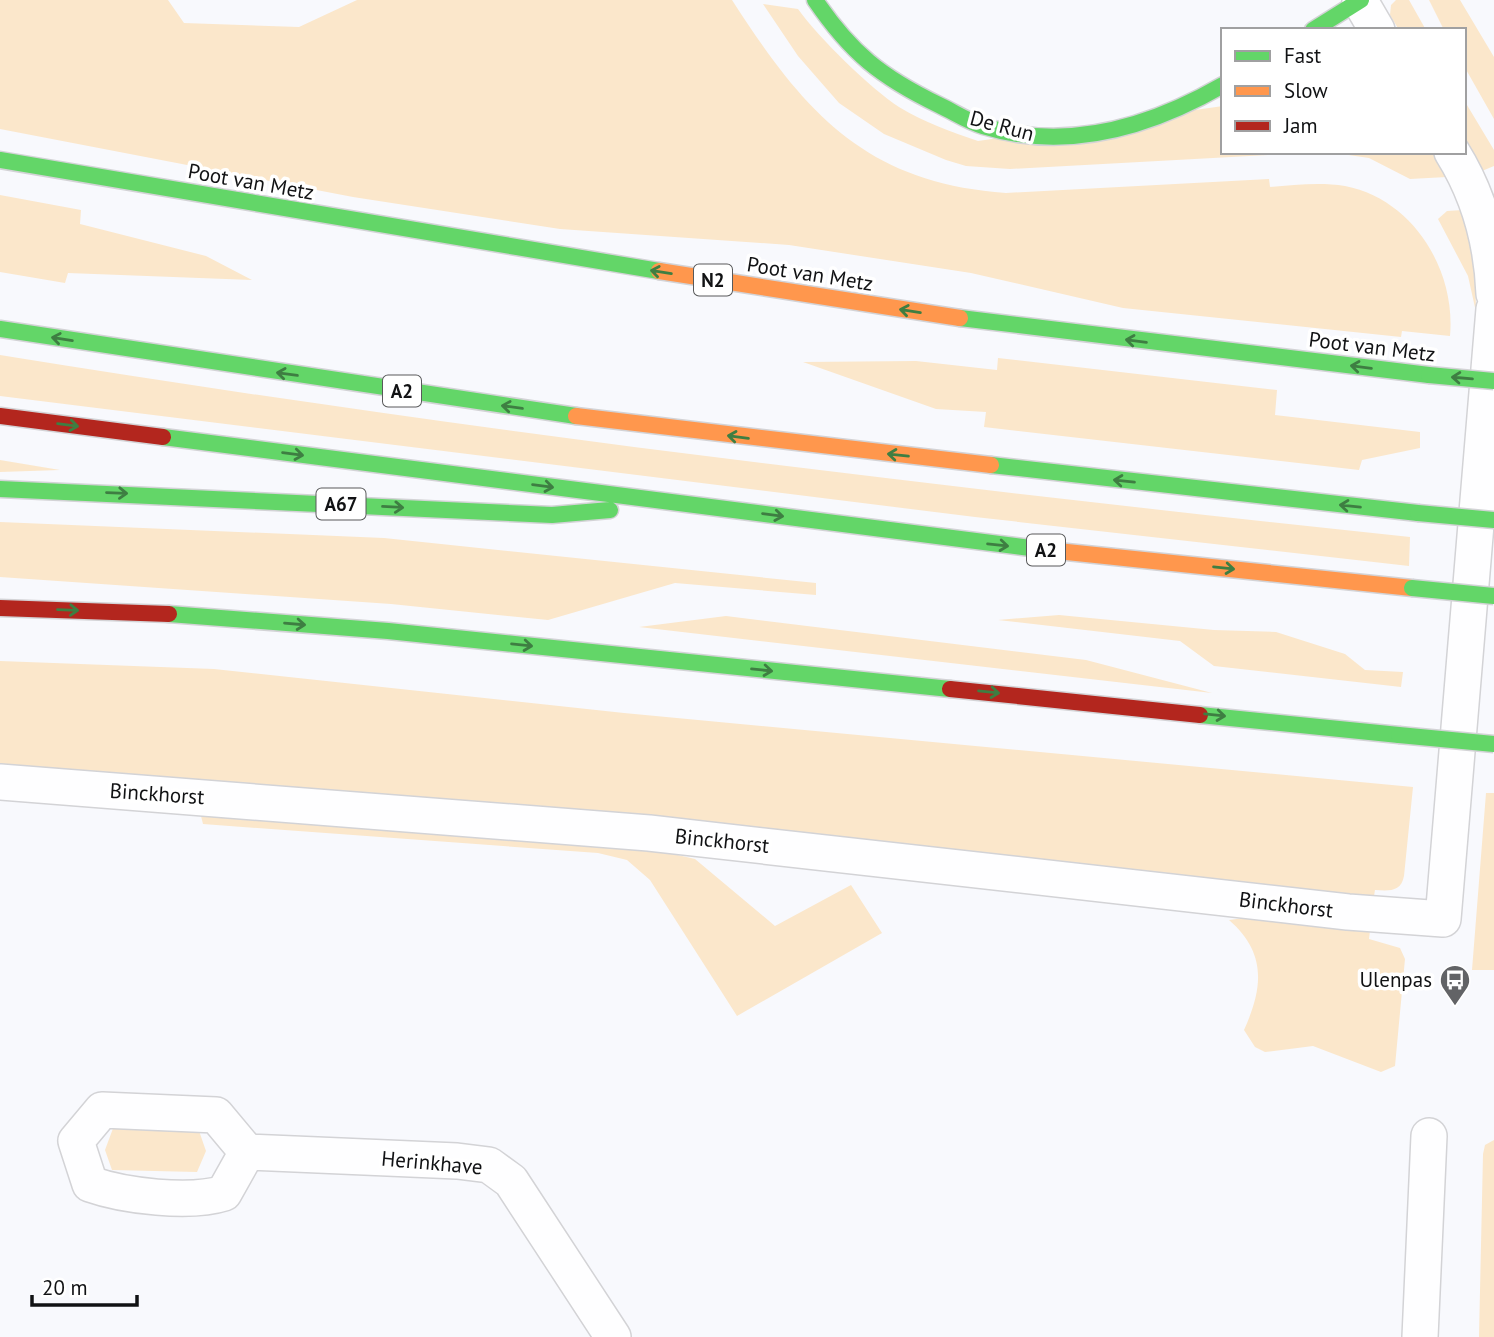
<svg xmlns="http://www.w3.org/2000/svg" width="1494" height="1337" font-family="'PT Sans',sans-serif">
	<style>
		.green { fill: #fbe7cb }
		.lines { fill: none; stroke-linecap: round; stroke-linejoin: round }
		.street-casing { stroke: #d3d3d6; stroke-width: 38 }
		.fast-casing { stroke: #d3d3d6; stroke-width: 19 }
		.slow-casing { stroke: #d3d3d6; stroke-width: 19 }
		.jam-casing { stroke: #d3d3d6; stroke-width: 19 }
		.street { stroke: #fefeff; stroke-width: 35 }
		.fast { stroke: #63d668; stroke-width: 16 }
		.slow { stroke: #ff974d; stroke-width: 16 }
		.jam { stroke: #b3261e; stroke-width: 16 }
		.fast-bridge-casing { stroke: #d3d3d6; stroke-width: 19; stroke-linecap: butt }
		.fast-bridge { stroke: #63d668; stroke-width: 16 }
		.oneway { stroke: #3e7e42 }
		.labels { text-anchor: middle; stroke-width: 7; stroke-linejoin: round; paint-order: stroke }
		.shield { fill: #fff; stroke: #58595a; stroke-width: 2 }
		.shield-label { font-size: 19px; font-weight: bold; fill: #111214 }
		.street-label { font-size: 21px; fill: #111214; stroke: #fff }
		.poi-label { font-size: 21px; fill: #111214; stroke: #fff; text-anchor: end }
	</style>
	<rect width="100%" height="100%" fill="#f8f9fd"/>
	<path class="green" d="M0 0H168L184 23 299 27 357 0H732C804 112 865 183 1006 193L1269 179 1270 187C1295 185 1320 182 1345 186 1413 199 1456 270 1450 336L1402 331 1401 337 1123 308 971 273 789 245 560 229 353 197 0 129Z
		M1396 0H1409L1426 30H1399L1390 15 1391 5Z
		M1429 0H1460L1494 57V119L1464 66V30H1444Z
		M763 4 798 9C817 36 871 89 899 107 924 122 951 132 978 141L1223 106V152H1268V155L1010 169 966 166 946 160 884 134 839 103 798 56Z
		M1464 100 1494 150V166L1482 171 1464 138Z
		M1328 152H1435L1447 177 1410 179 1369 158Z
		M0 195 81 210 80 224 206 256 252 280 68 273 65 283 0 272Z
		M1463 210 1475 261 1476 312 1468 276 1438 219 1447 211Z
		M0 355C468 431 938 487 1410 537L1409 566 975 517 0 396Z
		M998 358 1277 390 1275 415 1420 432V448L1362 460 1359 470 984 427 986 412 936 409 803 362 916 361 997 370Z
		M0 460 60 470 0 472Z
		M0 522 384 538 816 583V595L675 583 548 620 391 604 0 577Z
		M1059 615 1214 630 1276 632 1345 654 1365 670 1403 672 1401 687 1214 666 1180 641 998 620Z
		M726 616 1086 660 1212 693 639 627Z
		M0 661 214 669 624 713 1413 787 1404 876C1401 892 1389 891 1375 890L1373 902 0 767Z
		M1486 793H1494V970H1472Z
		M199 808 639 846 695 859 775 926 851 885 882 933 737 1016 650 880 627 860 598 853 203 824Z
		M1282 913 1371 922 1369 939 1400 948 1405 959 1395 1066 1381 1072 1313 1046 1265 1052 1255 1047 1244 1030C1263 988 1267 953 1229 920Z
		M115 1123 198 1128 206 1151 197 1172 112 1170 105 1150Z
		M1494 1140V1337H1479L1483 1154 1485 1145Z"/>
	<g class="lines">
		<g class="street-casing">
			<path id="street" d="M1360 1 1377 30
				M1452 152C1479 195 1492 245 1494 294
				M0 782 649 833 1348 912 1443 919 1494 309
				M247 1152 224 1193C190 1204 124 1196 90 1184L76 1141 102 1110 216 1115 247 1152 457 1161 489 1165 511 1181 613 1337
				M1420 1337 1429 1136"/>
		</g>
		<g class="fast-casing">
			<path id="fast" d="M815 0C851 53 881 77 939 105 954 112 967 121 983 126 1066 152 1150 127 1223 85
				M1313 30 1361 0
				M0 160 659 271
				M960 318 1429 375
				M0 329 576 416
				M163 437 1038 549
				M991 465 1418 513
				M0 489 552 515 610 510
				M169 614 388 631 950 689
				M1200 715 1399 735"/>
		</g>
		<g class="slow-casing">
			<path id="slow" d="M659 271 960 318
				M576 416 991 465
				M1038 549 1412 588"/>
		</g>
		<g class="jam-casing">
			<path id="jam" d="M0 416 163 437
				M0 608 169 614
				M950 689 1200 715"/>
		</g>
		<use href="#street" class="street"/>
		<use href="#fast" class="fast"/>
		<use href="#slow" class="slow"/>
		<use href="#jam" class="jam"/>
		<g class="fast-bridge-casing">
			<path id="fast-bridge" d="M1429 375 1494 381
				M1418 513 1494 520
				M1412 588 1494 596
				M1399 735 1494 744"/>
		</g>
		<use href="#fast-bridge" class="fast-bridge"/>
	</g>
	<defs><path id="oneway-shaft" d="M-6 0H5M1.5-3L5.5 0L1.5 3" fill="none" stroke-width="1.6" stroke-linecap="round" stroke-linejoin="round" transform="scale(1.75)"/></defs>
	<g class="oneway">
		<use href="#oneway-shaft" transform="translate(661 272) rotate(-171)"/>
		<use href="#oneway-shaft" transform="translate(910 311) rotate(-171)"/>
		<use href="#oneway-shaft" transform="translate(62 339) rotate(-171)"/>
		<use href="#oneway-shaft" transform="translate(1136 341) rotate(-173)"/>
		<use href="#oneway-shaft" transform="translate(1361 367) rotate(-173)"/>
		<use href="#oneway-shaft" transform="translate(287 374) rotate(-172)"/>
		<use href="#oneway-shaft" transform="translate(1462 378) rotate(-175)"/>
		<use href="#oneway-shaft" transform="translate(512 407) rotate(-172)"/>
		<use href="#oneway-shaft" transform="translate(68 425) rotate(7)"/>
		<use href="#oneway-shaft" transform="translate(738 437) rotate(-173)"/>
		<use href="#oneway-shaft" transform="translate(293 454) rotate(7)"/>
		<use href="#oneway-shaft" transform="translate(898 455) rotate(-174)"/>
		<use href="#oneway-shaft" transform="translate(1124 481) rotate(-174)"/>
		<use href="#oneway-shaft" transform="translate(543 486) rotate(7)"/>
		<use href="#oneway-shaft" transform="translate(117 493) rotate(2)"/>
		<use href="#oneway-shaft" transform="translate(1350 506) rotate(-174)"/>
		<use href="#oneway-shaft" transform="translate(393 507) rotate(3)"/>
		<use href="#oneway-shaft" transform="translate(773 515) rotate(8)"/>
		<use href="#oneway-shaft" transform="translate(998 545) rotate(6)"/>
		<use href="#oneway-shaft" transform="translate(1224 568) rotate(6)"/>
		<use href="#oneway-shaft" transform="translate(68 610) rotate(2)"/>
		<use href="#oneway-shaft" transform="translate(295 624) rotate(5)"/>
		<use href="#oneway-shaft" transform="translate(522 645) rotate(6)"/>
		<use href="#oneway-shaft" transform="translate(762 670) rotate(6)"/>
		<use href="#oneway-shaft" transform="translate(989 692) rotate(6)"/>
		<use href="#oneway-shaft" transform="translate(1215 715) rotate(6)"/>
	</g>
	<defs>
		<g id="bus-pin" transform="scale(1.575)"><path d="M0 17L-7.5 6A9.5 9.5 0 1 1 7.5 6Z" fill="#626366" stroke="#fff"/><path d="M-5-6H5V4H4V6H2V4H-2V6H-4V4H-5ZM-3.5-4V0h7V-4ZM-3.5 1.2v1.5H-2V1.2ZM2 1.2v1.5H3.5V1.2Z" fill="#fff"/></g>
	</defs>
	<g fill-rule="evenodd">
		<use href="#bus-pin" x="1455" y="980"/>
	</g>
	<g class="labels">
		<g class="shield">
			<rect x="694" y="264.5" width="38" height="31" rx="5"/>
			<rect x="383" y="375.5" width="38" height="31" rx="5"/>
			<rect x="316.5" y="488.5" width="49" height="31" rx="5"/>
			<rect x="1027" y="534.5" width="38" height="31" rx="5"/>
		</g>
		<g class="shield-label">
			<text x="713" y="287">N2</text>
			<text x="402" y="398">A2</text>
			<text x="341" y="511">A67</text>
			<text x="1046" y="557">A2</text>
		</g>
		<g class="street-label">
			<text transform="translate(1002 126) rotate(15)" y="7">De Run</text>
			<text transform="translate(251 182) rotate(10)" y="7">Poot van Metz</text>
			<text transform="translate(810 274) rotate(9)" y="7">Poot van Metz</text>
			<text transform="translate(1372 347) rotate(7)" y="7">Poot van Metz</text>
			<text transform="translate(157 794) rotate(4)" y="7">Binckhorst</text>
			<text transform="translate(722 841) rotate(6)" y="7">Binckhorst</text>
			<text transform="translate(1286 905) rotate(7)" y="7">Binckhorst</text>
			<text transform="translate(432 1163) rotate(5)" y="7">Herinkhave</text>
		</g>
		<g class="poi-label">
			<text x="1432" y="987">Ulenpas</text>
		</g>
	</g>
	<rect x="1221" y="28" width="245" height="126" fill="#ffffff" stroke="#a0a0a1" stroke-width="2"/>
	<rect x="1235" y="51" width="35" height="10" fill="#63d668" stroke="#a0a0a1" stroke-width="2"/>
	<text x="1284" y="63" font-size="21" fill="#111214">Fast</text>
	<rect x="1235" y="86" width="35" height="10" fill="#ff974d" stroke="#a0a0a1" stroke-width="2"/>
	<text x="1284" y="98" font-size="21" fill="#111214">Slow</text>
	<rect x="1235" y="121" width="35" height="10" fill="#b3261e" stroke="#a0a0a1" stroke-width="2"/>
	<text x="1284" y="133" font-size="21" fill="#111214">Jam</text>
	<path d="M32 1295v10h105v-10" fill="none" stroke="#111214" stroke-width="3.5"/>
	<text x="42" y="1295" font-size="21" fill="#111214" stroke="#ffffff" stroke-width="5" paint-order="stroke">20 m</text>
</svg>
